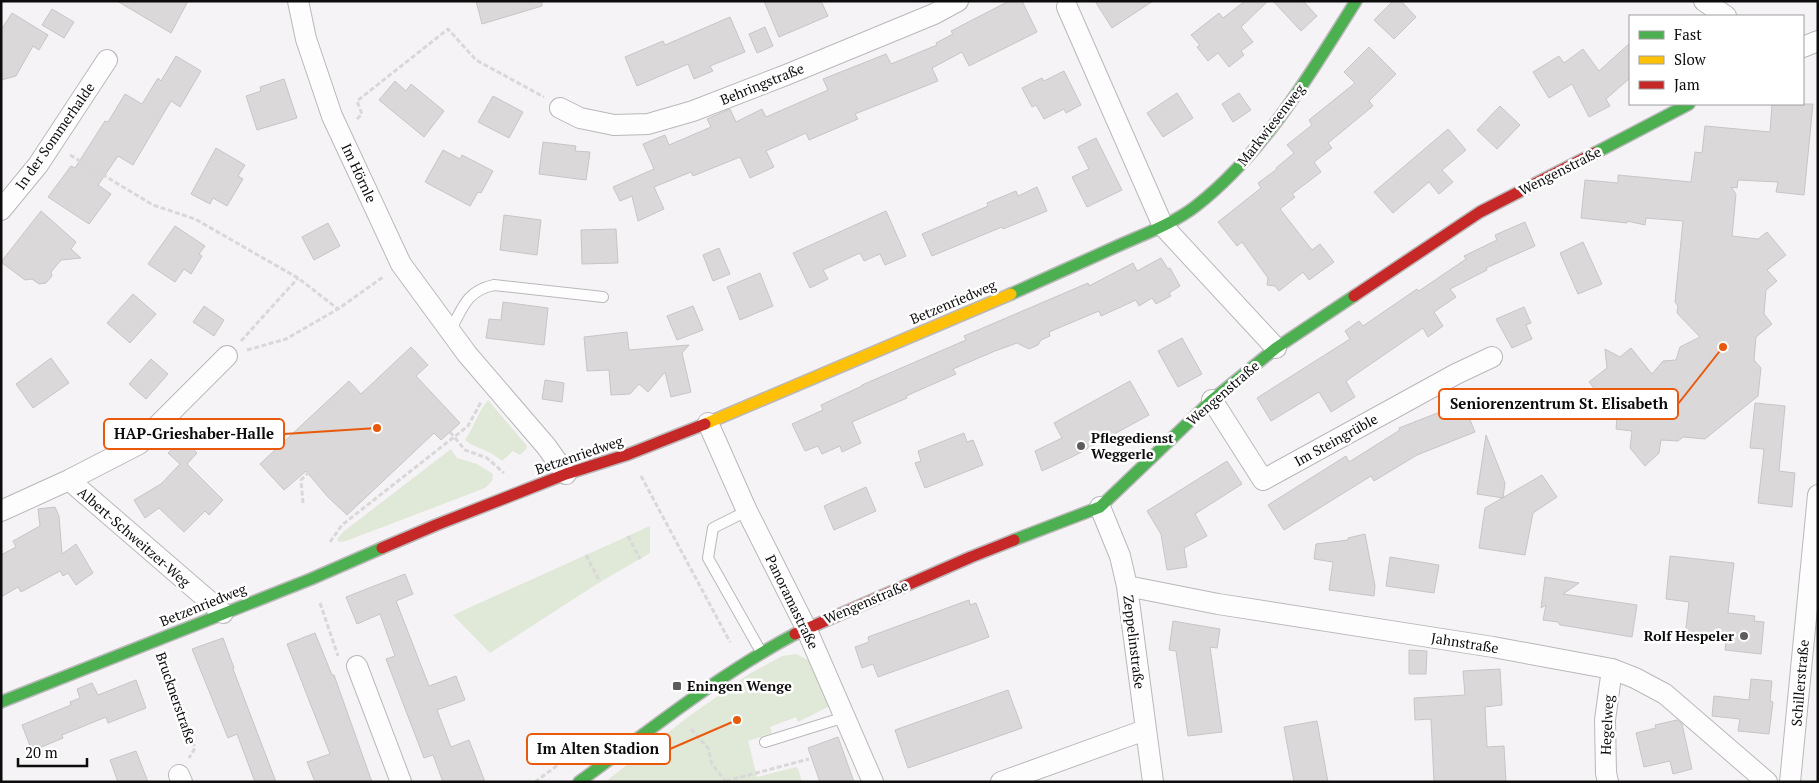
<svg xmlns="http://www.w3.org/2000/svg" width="1819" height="783" font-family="'PT Serif',serif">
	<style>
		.green { fill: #e0e8d7 }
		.building { fill: #dad8d9; stroke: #c7c5c5 }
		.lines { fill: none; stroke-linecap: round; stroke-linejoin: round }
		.lane-casing { stroke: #bab8ba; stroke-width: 12 }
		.street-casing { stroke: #bab8ba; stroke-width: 22 }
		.fast-casing { stroke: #bab8ba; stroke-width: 14 }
		.slow-casing { stroke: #bab8ba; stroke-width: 14 }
		.jam-casing { stroke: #bab8ba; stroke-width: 14 }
		.path { stroke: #d9d8d9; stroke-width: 3; stroke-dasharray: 5 2.5; stroke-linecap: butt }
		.lane { stroke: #fefdfe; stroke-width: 10 }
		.street { stroke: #fefdfe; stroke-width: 20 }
		.fast { stroke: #4caf50; stroke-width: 11 }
		.slow { stroke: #ffc107; stroke-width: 11 }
		.jam { stroke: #c62828; stroke-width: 11 }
		.poi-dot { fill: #5e5d5e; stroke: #fff; stroke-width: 2 }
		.labels { text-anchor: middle; stroke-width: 5; stroke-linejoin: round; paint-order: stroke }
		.street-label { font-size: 14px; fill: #0d0c0d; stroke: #fff }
		.poi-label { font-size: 14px; font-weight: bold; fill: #0d0c0d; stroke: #fff; text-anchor: start }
		.leader { fill: none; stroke: #e8590c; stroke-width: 2 }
		.callout-dot { fill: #e8590c; stroke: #fff; stroke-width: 2 }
		.callout { fill: #fff; stroke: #e8590c; stroke-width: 2 }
		.callout-label { font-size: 15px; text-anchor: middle; font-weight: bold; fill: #0d0c0d }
	</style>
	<rect width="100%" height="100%" fill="#f5f3f5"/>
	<path class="green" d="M488 400 527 446 526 449 520 455 513 451 502 461 491 453 470 444 465 440C474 427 478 412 488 400Z
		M451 449 457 458 477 464 493 474 492 481 485 488 346 541 339 542 337 539 343 532Z
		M650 526V553L600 582 490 653 453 615Z
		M796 654 808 660 830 706 798 722 796 717 770 727 772 733 748 741 757 777 796 767 798 769 802 782H605L688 717 749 674 782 656Z"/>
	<path class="building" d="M117 1H188L171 33Z
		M476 1H542V6L482 24Z
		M764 1H821L828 16 779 37Z
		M1009 1H1022L1037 32 969 66 962 52 932 68 938 81 855 114 858 119 809 140 806 133 766 151 774 167 750 178 740 157 693 176 691 172 654 187 664 209 638 221 632 196 620 201 613 187 654 169 643 144 665 135 669 145 711 127 707 119 730 109 736 122 762 109 766 117 828 90 823 79 886 54 891 64 937 45 936 43 953 34 951 31Z
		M1095 1H1153L1112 28Z
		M1245 1H1268L1241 27 1253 42 1241 51 1244 55 1229 67 1218 53 1208 61 1197 47 1200 45 1191 35 1219 13 1223 18Z
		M1273 1H1303L1317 16 1301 31Z
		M1393 1H1401L1416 17 1394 39 1374 20Z
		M52 9 74 22 64 38 42 25Z
		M12 13 48 35 39 50 33 46 16 76 1 80V30Z
		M730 17 745 52 710 66 713 71 694 79 688 64 637 86 625 57 663 41 665 45Z
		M765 27 773 46 757 53 749 34Z
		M1630 43V78L1606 99 1610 106 1589 117 1572 84 1549 98 1533 72 1559 56 1564 63 1583 49 1599 71Z
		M1369 47 1396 74 1369 101 1373 106 1328 143 1332 148 1314 162 1321 172 1292 194 1295 197 1280 209 1312 250 1320 244 1334 262 1309 280 1303 272 1279 291 1275 286 1267 285 1268 278 1242 242 1237 246 1218 222 1261 188 1258 183 1277 169 1276 168 1294 153 1287 145 1312 125 1309 120 1355 83 1344 72Z
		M176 56 201 71 180 107 171 101 133 165 118 156 98 185 111 194 89 224 48 197 71 166 75 168 105 121 108 122 125 94 142 104 158 78 161 81Z
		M1064 71 1081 105 1066 113 1064 109 1044 119 1036 105 1032 107 1022 88 1042 78 1044 81Z
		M284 79 297 118 257 130 246 96 261 91 260 87Z
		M395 81 406 91 411 84 444 111 424 137 379 100Z
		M1177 93 1193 118 1163 137 1147 113Z
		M1239 93 1251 110 1233 122 1222 104Z
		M493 96 523 112 509 138 478 122Z
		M1772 104H1813L1804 195 1776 192 1778 182 1738 180 1737 188 1731 187 1736 194 1732 236 1758 239 1767 232 1786 255 1767 270 1777 281 1766 290 1764 314 1772 324 1756 337 1754 360 1761 368 1758 396 1705 439 1683 437 1678 441 1661 440 1659 453 1645 466 1630 448 1632 431 1616 429 1617 416 1604 415 1605 402 1589 382 1607 368 1605 349 1620 357 1631 348 1652 374 1663 361 1676 360 1680 347 1700 337 1677 313 1678 306 1675 302 1683 221 1646 218 1645 225 1627 221V223L1581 218 1585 180 1618 183V175L1691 182 1695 152 1702 153 1705 126 1770 132Z
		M1500 106 1520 125 1497 149 1477 130Z
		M1448 129 1466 150 1442 170 1453 182 1439 194 1429 182 1393 213 1374 192Z
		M1096 138 1122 190 1087 207 1072 177 1089 169 1078 147Z
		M543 142 576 146 575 151 590 152 586 180 539 174Z
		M216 148 245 165 238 176 243 179 227 206 213 198 210 204 191 194Z
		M443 150 460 159 462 155 493 171 481 193 478 192 470 206 425 182Z
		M1037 187 1047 211 1003 229 1002 227 932 256 922 234 988 206 987 203 1016 191 1018 196Z
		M41 211 76 242 71 249 81 258 61 260 51 272 52 276 46 283 39 284 32 279 25 280 1 262Z
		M886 211 906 256 885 265 880 254 864 261 860 253 823 270 828 279 810 288 793 253Z
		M504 215 541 220 537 255 500 250Z
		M1525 222 1535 246 1486 268 1487 270 1450 289 1456 297 1434 312 1443 326 1428 337 1423 328 1346 381 1355 397 1331 412 1319 392 1271 421 1257 398 1350 339 1345 331 1359 321 1363 326 1417 289 1419 291 1466 259 1464 256 1497 240 1495 235Z
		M328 223 340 246 314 260 302 237Z
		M175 226 205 246 199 254 202 256 191 274 184 269 175 282 148 264Z
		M616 229 618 263 582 264 581 230Z
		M1583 242 1602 284 1578 294 1560 253Z
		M719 248 730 274 713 281 703 255Z
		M1161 258 1168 269 1170 268 1180 286 1169 293 1171 296 1156 304 1152 298 1139 306 1136 300 1101 316 1099 311 1049 332 1050 336 1041 340 1038 345 1029 349 1017 343 995 351 953 369 956 374 906 396 907 398 852 422 861 443 842 452 840 446 822 454 818 446 805 451 792 424 823 410 821 405 862 386V385L966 340 964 336 1088 283 1089 286 1133 263 1137 271Z
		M760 273 773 306 740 320 727 287Z
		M133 294 156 314 130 343 107 323Z
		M503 302 548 308 544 345 486 338 489 319 501 320Z
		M204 306 224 320 214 336 193 322Z
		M693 306 703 330 677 340 667 316Z
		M1524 307 1531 323 1526 325 1532 339 1512 348 1496 319Z
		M627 332 629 350 689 345 682 353 691 392 671 397 665 372 648 392 639 384 630 394 611 395 609 370 587 371 584 337Z
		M1182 338 1202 374 1178 387 1158 351Z
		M411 347 428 365 416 376 460 423 441 440 434 433 347 515 327 496 306 471 284 490 260 464 349 381 361 394Z
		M51 358 69 383 33 408 16 384Z
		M151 359 168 374 146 399 129 384Z
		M545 380 564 383 562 402 542 399Z
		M1130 381 1149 415 1072 457 1042 471 1035 451 1062 438 1054 423Z
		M1463 403 1475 432 1417 455 1374 481 1371 476 1284 530 1268 505 1346 456 1349 462 1400 430 1399 428Z
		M1755 403 1785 406 1779 471 1795 473 1792 507 1758 503 1764 449 1750 448Z
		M964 433 967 442 973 440 983 465 925 488 915 463 921 461 918 451Z
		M1486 435 1505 483 1503 498 1477 494Z
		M183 439 197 453 187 464 223 500 209 515 205 511 184 532 159 508 145 518 134 500 161 484 180 464 168 453Z
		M1227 461 1242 484 1195 514 1207 536 1184 548 1187 567 1167 570 1161 534 1147 511Z
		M1542 475 1557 497 1533 513 1525 555 1479 548 1485 508Z
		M866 487 876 511 834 530 824 506Z
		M55 507 59 516 62 554 76 544 93 573 76 585 68 573 63 576 60 571 21 592 18 587 1 597V555L16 547 13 541 40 526 38 509Z
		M1365 534 1375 586 1374 596 1329 590 1333 562 1314 559 1316 544 1348 540V538Z
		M1670 556 1734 563 1728 613 1755 616 1754 621 1764 622 1761 654 1725 650 1726 641 1685 636 1689 602 1666 599Z
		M1390 557 1439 565 1434 593 1386 586Z
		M405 574 413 594 396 601 429 686 456 676 465 700 437 710 451 747 469 740 485 782H443L433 755 424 758 386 659 395 656 380 614 357 624 346 597Z
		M1545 577 1579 583 1563 594 1637 605 1632 637 1573 627 1560 625 1558 622 1543 620 1546 605 1541 608Z
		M969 600 970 605 976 603 989 637 878 677 873 664 862 668 855 647 869 642 868 637Z
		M1173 621 1220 629 1217 648 1210 647 1222 732 1188 736 1176 651 1169 650Z
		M315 633 332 675H334L372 782H315L307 762 330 754 287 644Z
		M223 638 234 668 233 669 276 782H255L237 734 228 738 192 649Z
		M1409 650 1427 651 1426 674H1409Z
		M1500 669 1502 705 1485 707 1487 747 1504 746 1506 782H1434L1431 719 1415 720 1414 698 1465 695 1463 671Z
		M1751 679 1772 681 1770 701 1773 702 1769 734 1738 731 1740 719 1712 716 1714 696 1749 700Z
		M136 680 146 708 108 723 106 717 62 735 63 738 32 751 22 725 71 705 70 702 80 698 77 689 92 683 98 695Z
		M1008 690 1022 728 908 768 895 730Z
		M1677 720 1682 724 1692 769 1673 774 1670 761 1644 767 1636 733 1656 728 1655 725Z
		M1317 721 1328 782H1294L1284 727Z
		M838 737 854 782H820L808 748Z
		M136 751 148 782H118L110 760Z"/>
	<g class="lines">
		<g class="lane-casing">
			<path id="lane" d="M450 331C463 308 466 291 494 285L603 297
				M747 511 713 528 708 558 760 650
				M765 742 845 717"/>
		</g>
		<g class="street-casing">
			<path id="street" d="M298 1 306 39 332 116 401 264 467 354 546 446 566 474
				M1704 1 1726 16
				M1067 7 1163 226 1276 348
				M1803 47 1818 41
				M560 108 580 118 614 125 648 124 693 111 786 75 934 14 958 1
				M1 210 38 165 107 60
				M1212 400 1263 480 1456 374 1492 357
				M708 423 747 511 806 628 873 782
				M69 480 223 613
				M1100 507 1120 556 1127 586 1153 782
				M1 511 69 480 139 444 227 356
				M1127 586 1218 604 1493 647 1612 669 1635 678 1665 694 1767 782
				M357 666 401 782
				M179 775 182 782
				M1001 782 1145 730
				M1608 782 1606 773 1605 720 1612 669
				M1790 782 1818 495"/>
		</g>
		<g class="fast-casing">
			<path id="fast" d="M1595 153 1689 104
				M1011 294C1048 277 1085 261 1122 244 1147 233 1174 223 1196 206 1265 152 1310 74 1356 1
				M1014 540 1100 507 1212 400 1276 348 1354 296
				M1 702 311 579 382 548
				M579 782C649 731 718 675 795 634"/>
		</g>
		<g class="slow-casing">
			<path id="slow" d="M705 424 1011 294"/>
		</g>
		<g class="jam-casing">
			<path id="jam" d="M1354 296 1480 212 1595 153
				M382 548 436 525 566 474 629 454 705 424
				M795 634 971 557 1014 540"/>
		</g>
		<path class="path" d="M357 119 362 114 357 101 448 29 476 60 544 97
			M70 155 153 205 195 219 298 278 338 309
			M241 341 298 278
			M247 350 286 339 338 309 383 277
			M450 432 465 450 487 458 504 473
			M641 476 730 642
			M303 503 301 480 310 471
			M628 536 640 559
			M330 542 342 525 468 426 481 402
			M586 555 600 582
			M320 603 338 656
			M164 664 195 748 189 758
			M691 729 708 748 712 764 726 782
			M726 781 809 759
			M535 782 562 762"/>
		<use href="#lane" class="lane"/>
		<use href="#street" class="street"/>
		<use href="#fast" class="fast"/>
		<use href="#slow" class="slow"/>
		<use href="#jam" class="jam"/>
	</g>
	<g class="poi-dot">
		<circle cx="1081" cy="446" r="5"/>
		<circle cx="1744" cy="636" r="5"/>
		<rect x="672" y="681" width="10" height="10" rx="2.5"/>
	</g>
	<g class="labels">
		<g class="street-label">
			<text transform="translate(762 84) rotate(-22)" y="5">Behringstraße</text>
			<text transform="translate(1271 125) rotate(-52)" y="5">Markwiesenweg</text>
			<text transform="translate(55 136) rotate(-55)" y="5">In der Sommerhalde</text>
			<text transform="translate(1560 171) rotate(-27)" y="5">Wengenstraße</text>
			<text transform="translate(359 173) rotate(65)" y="5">Im Hörnle</text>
			<text transform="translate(953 302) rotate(-23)" y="5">Betzenriedweg</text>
			<text transform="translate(1223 393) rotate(-41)" y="5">Wengenstraße</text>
			<text transform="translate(1336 440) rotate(-29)" y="5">Im Steingrüble</text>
			<text transform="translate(579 455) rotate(-19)" y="5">Betzenriedweg</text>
			<text transform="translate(134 537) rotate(41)" y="5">Albert-Schweitzer-Weg</text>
			<text transform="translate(792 602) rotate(64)" y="5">Panoramastraße</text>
			<text transform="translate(866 602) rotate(-23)" y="5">Wengenstraße</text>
			<text transform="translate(203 605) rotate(-22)" y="5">Betzenriedweg</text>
			<text transform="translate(1134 642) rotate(83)" y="5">Zeppelinstraße</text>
			<text transform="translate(1465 643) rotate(9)" y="5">Jahnstraße</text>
			<text transform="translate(1800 683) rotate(-85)" y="5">Schillerstraße</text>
			<text transform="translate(176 698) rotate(71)" y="5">Brucknerstraße</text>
			<text transform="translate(1607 725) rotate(-87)" y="5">Hegelweg</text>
		</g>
		<g class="poi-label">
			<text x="1091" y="443">Pflegedienst<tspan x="1091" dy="16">Weggerle</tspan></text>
			<text x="1734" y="641" text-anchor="end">Rolf Hespeler</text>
			<text x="687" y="691">Eningen Wenge</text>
		</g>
	</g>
	<path class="leader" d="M1723 347L1678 404M377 428L284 434M737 720L670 749"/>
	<g class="callout-dot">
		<circle cx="1723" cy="347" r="5"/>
		<circle cx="377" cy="428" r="5"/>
		<circle cx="737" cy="720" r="5"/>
	</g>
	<g class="callout">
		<rect x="1439" y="389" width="239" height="30" rx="5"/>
		<rect x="104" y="419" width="180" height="30" rx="5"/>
		<rect x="527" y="734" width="143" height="30" rx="5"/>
	</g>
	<g class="callout-label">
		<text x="1559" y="409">Seniorenzentrum St. Elisabeth</text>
		<text x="194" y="439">HAP-Grieshaber-Halle</text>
		<text x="598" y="754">Im Alten Stadion</text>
	</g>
	<rect width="1819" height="783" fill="none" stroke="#0d0c0d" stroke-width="5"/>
	<rect x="1629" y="15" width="175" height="90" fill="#ffffff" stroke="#9e9e9e"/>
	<rect x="1639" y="31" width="25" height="8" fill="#4caf50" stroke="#9e9e9e"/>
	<text x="1674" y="40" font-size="15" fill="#0d0c0d">Fast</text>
	<rect x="1639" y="56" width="25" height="8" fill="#ffc107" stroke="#9e9e9e"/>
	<text x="1674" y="65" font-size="15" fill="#0d0c0d">Slow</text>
	<rect x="1639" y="81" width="25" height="8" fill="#c62828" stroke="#9e9e9e"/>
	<text x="1674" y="90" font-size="15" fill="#0d0c0d">Jam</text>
	<path d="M18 758v8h69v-8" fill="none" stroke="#0d0c0d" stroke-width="2.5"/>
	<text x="25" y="758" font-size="15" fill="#0d0c0d" stroke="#ffffff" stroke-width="4" paint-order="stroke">20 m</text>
</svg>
